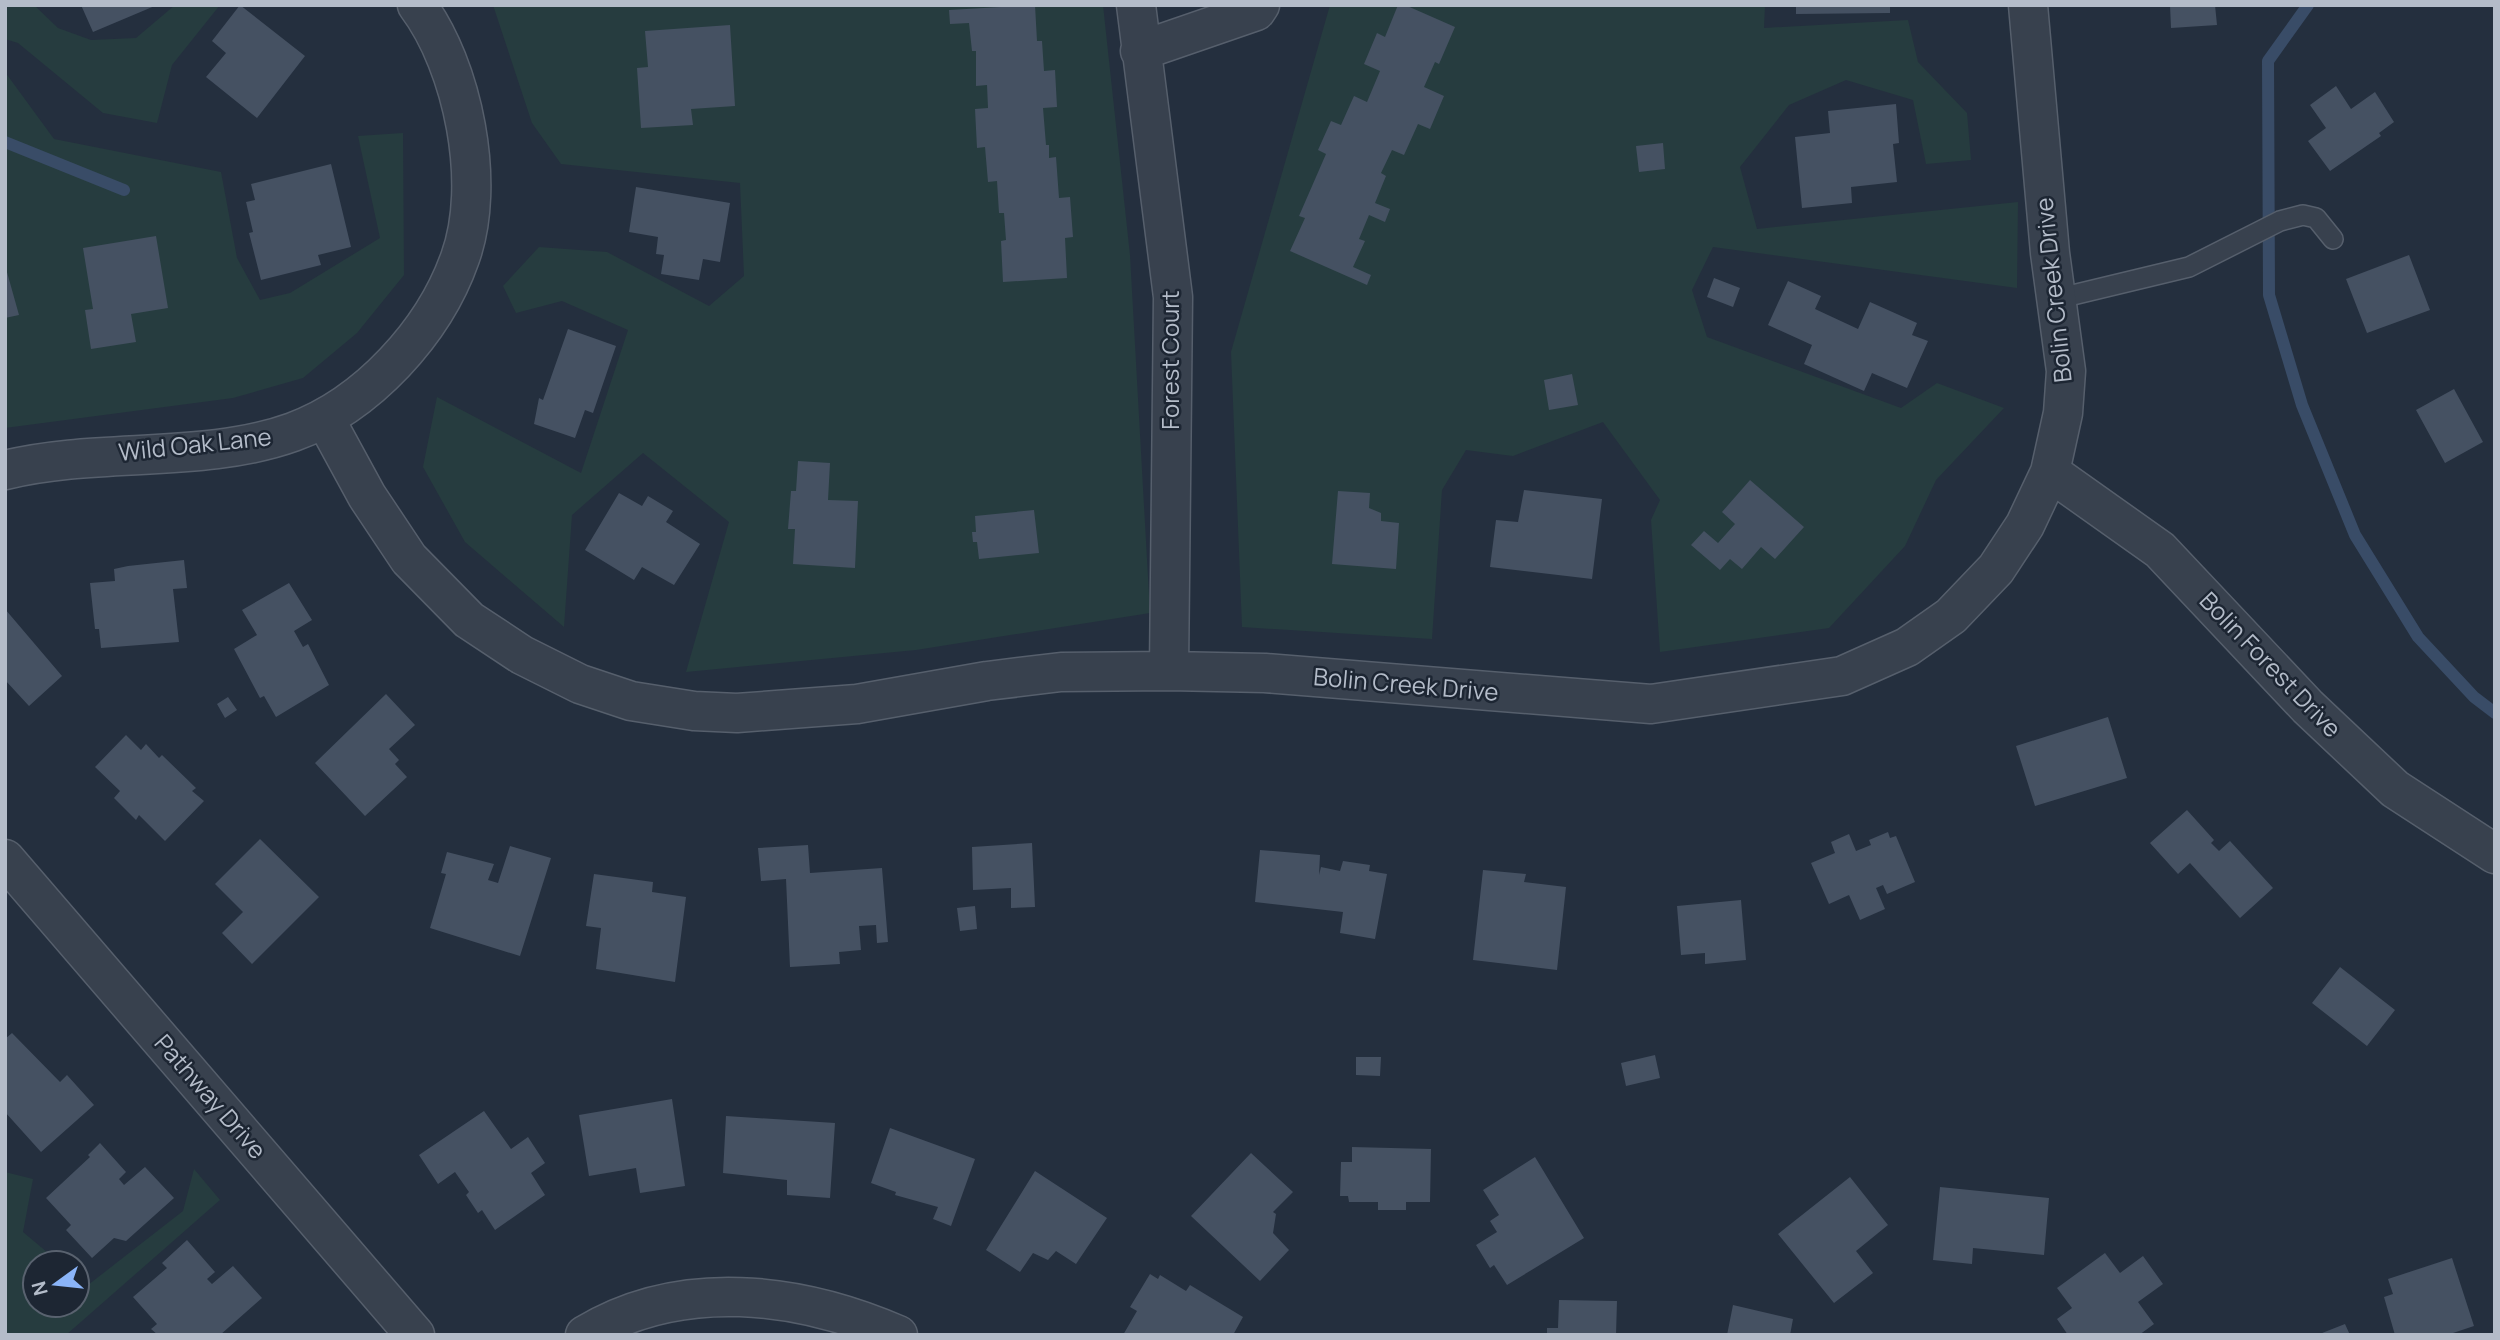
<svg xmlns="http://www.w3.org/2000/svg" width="2500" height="1340" font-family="Manrope,sans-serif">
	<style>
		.green { fill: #263c3f }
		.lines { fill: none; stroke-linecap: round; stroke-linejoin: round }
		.stream { stroke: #394c67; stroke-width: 12 }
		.building { fill: #455162 }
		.lane-casing { stroke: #565f6c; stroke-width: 22 }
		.street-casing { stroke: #565f6c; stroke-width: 41 }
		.lane { stroke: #38414e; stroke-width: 19 }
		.street { stroke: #38414e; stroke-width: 38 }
		.labels { text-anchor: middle; stroke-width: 5; stroke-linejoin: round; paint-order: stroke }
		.street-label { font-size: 24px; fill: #b4bcc9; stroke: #1d2633 }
	</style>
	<rect width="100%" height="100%" fill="#242f3e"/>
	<path class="green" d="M5 5H34L58 28 91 40 136 38 175 5H220L172 65 157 123 103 113 18 43 5 39Z
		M493 5H1103L1130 255 1150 613 916 650 686 672 729 522 643 453 572 515 564 627 465 542 423 467 437 397 581 473 628 330 562 301 516 313 503 286 539 247 607 252 709 306 744 276 740 183 561 164 532 123Z
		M1330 5H1765L1764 28 1908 20 1918 62 1967 113 1971 160 1926 164 1913 100 1846 80 1789 105 1740 167 1757 229 2018 202 2017 288 1713 247 1692 290 1707 337 1901 408 1937 383 2004 408 1936 480 1905 546 1829 628 1660 652 1651 520 1660 500 1603 422 1513 456 1466 450 1442 490 1432 639 1242 627 1231 352Z
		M5 72 54 139 221 172 237 258 260 300 290 293 380 238 358 136 403 133 404 275 357 333 303 378 233 398 5 428Z
		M194 1169 220 1200 66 1335H5V1172L33 1179 23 1232 60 1263H35V1305H77V1277L88 1285 183 1211Z"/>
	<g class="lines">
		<path class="stream" d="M2308 5 2268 61 2269 295 2302 405 2355 535 2418 637 2474 697 2495 713
			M5 142 124 190"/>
	</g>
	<path class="building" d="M81 5H157L93 32Z
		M240 5 305 56 257 118 206 77 226 53 212 41Z
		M1035 5 1037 41H1042L1044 71 1055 70 1057 107 1043 108 1046 145H1049V158L1056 157 1059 198 1070 197 1073 237 1065 238 1067 278 1003 282 1001 241 1006 240 1004 213H999L997 181 988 182 985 147 977 148 975 109 988 108 987 85 976 86V51H972L969 23 950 24 949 10Z
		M1398 5H1405L1455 27 1439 64 1435 62 1424 87 1444 96 1430 129 1418 124 1404 155 1392 150 1381 173 1386 176 1375 203 1390 209 1385 222 1369 215 1359 239 1365 241 1353 267 1371 275 1367 285 1290 251 1305 218 1299 216 1326 154 1318 150 1331 121 1341 125 1354 96 1367 102 1380 71 1364 64 1377 33 1385 37Z
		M1796 5H1890V13L1796 14Z
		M2170 5H2215L2217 25 2171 28Z
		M730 25 735 106 691 109 693 125 641 128 637 68 648 67 645 31Z
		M2336 86 2351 109 2375 92 2394 122 2379 133 2381 136 2330 171 2308 141 2326 128 2310 105Z
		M1896 104 1899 143 1893 144 1897 182 1851 187 1852 203 1802 208 1795 137 1830 133 1828 111Z
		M1663 143 1665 169 1639 172 1636 146Z
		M331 164 351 247 318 255 321 265 261 280 249 233 253 232 246 202 255 200 251 184Z
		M636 187 730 203 720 262 703 259 699 280 661 274 664 255 656 254 658 237 629 232Z
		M156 236 168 308 131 314 136 342 91 349 85 310 93 309 83 248Z
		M2409 255 2430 310 2367 333 2346 279Z
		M5 265 19 315 5 318Z
		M1714 278 1740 288 1733 307 1707 297Z
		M1788 281 1821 296 1815 309 1858 329 1870 302 1917 323 1912 335 1928 341 1907 388 1872 373 1864 391 1804 364 1812 345 1768 325Z
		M568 329 616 346 593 413 585 410 575 438 534 424 539 398 543 400Z
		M1572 374 1578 405 1549 410 1544 380Z
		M2454 389 2483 442 2445 463 2416 410Z
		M798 461 830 463 828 500 858 501 855 568 793 564 795 529H788L791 491H796Z
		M1750 480 1804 527 1775 559 1761 547 1742 569 1730 559 1720 570 1691 545 1704 531 1718 543 1735 524 1722 512Z
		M1524 490 1602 499 1592 579 1490 567 1496 520 1518 522Z
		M1338 491 1370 493 1369 508 1381 513V521L1399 523 1396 569 1332 564Z
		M619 493 642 506 648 496 673 511 666 522 700 544 674 585 642 567 634 580 585 550Z
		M1034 510 1039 553 979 559 977 542H973L972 532H976L975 516Z
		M184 560 187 588 173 589 179 642 101 648 99 629H95L90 583 115 581 114 569 128 566Z
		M289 583 312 620 294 631 303 647 308 644 329 685 276 717 264 696 260 698 234 649 257 635 242 610Z
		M5 609 62 676 29 706 5 680Z
		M386 694 415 725 389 749 399 760 395 764 407 777 365 816 315 763Z
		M228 697 237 710 225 718 217 704Z
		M2108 717 2127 778 2035 806 2016 746Z
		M126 735 141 750 146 744 159 758 162 755 196 788 192 791 204 801 165 841 139 815 136 820 114 798 120 791 95 767Z
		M2187 810 2214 840 2211 843 2219 851 2230 841 2273 888 2240 918 2190 863 2178 874 2150 843Z
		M1888 832 1890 838 1896 836 1915 882 1887 894 1883 885 1876 888 1885 909 1860 920 1849 895 1829 904 1811 863 1835 853 1831 842 1849 834 1856 851 1871 845 1869 840Z
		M260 839 319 897 252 964 222 933 243 912 215 884Z
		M1032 843 1035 907 1011 908V888L973 890 972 847Z
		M808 845 810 873 882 868 888 942 877 943 876 925 859 926 861 950 839 952 840 964 790 967 786 879 761 881 758 848Z
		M510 846 551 858 520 956 430 928 446 874 441 873 447 852 494 864 488 880 498 883Z
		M1260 850 1320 855 1319 875 1321 867 1340 871 1343 861 1370 865 1369 871 1387 874 1375 939 1340 933 1343 912 1255 902Z
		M1483 870 1526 874 1524 882 1566 887 1557 970 1473 960Z
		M594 874 653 882 652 892 686 897 675 982 596 969 601 928 586 926Z
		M1741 900 1746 960 1705 964V953L1681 955 1677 906Z
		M975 906 977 929 960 931 957 908Z
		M2340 967 2395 1010 2367 1046 2312 1003Z
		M12 1033 60 1082 67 1075 94 1105 41 1152 5 1112V1039Z
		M1655 1055 1660 1078 1626 1086 1621 1063Z
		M1356 1057H1381L1380 1076 1356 1075Z
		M672 1099 685 1186 640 1193 636 1168 589 1176 579 1115Z
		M484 1111 511 1149 528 1137 545 1163 531 1173 545 1195 495 1230 482 1210 478 1213 466 1195 469 1192 455 1172 438 1184 419 1155Z
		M726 1116 835 1123 830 1198 787 1195V1180L723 1173Z
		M890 1128 975 1159 951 1226 933 1219 938 1207 895 1195 896 1192 871 1183Z
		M100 1143 126 1172 119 1179 124 1185 145 1167 174 1198 126 1241 114 1238 92 1258 66 1230 71 1225 46 1198 90 1157 88 1155Z
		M1352 1147 1431 1149 1430 1202H1406V1210H1378V1202H1349L1348 1196H1340L1341 1162H1352Z
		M1251 1153 1293 1192 1273 1212 1276 1214 1273 1233 1289 1250 1260 1281 1191 1216Z
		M1535 1157 1584 1238 1507 1285 1494 1265 1490 1268 1476 1245 1497 1232 1490 1221 1499 1215 1483 1190Z
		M1035 1171 1107 1218 1076 1264 1056 1251 1048 1260 1033 1253 1020 1272 986 1250Z
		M1850 1177 1888 1225 1856 1251 1873 1273 1834 1303 1778 1234Z
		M1940 1187 2049 1198 2044 1255 1973 1248 1972 1264 1933 1260Z
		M187 1240 215 1272 207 1279 212 1284 233 1266 262 1298 220 1335H158L151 1329 157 1324 133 1297 167 1268 162 1263Z
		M2105 1253 2120 1273 2143 1256 2163 1284 2138 1302 2154 1324 2139 1335H2068L2057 1319 2072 1308 2057 1288Z
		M2452 1258 2474 1326 2447 1335H2395L2384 1297 2393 1294 2388 1279Z
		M1150 1274 1158 1279 1160 1275 1186 1291 1190 1285 1243 1317 1233 1335H1123L1137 1311 1130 1307Z
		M1559 1300 1617 1301 1616 1335H1547V1328H1558Z
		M1733 1305 1793 1319 1790 1335H1727Z
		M2345 1324 2350 1335H2317Z"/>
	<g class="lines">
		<g class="lane-casing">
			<path id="lane" d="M2056 299 2189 267 2280 221 2303 215 2316 218 2333 239"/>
		</g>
		<g class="street-casing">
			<path id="street" d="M1136 5 1173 297 1169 671
				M1140 51 1256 11 1260 5
				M325 419 367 496 409 559 469 620 522 655 580 684 631 701 694 711 737 713 857 704 987 681 1061 672 1169 671 1265 673 1651 704 1842 676 1907 647 1951 616 1996 569 2025 525 2050 472 2063 413 2066 371 2050 253 2028 5
				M5 470C98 447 205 464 293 432 367 405 434 332 460 258 487 184 463 66 417 5
				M2050 472 2160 550 2308 707 2395 789 2495 854
				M5 859 415 1335
				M585 1335C681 1277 799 1292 898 1335"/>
		</g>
		<use href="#lane" class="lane"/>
		<use href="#street" class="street"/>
	</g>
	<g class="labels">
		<g class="street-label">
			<text transform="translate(2054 290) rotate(-96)" y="8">Bolin Creek Drive</text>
			<text transform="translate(1171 360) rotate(-90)" y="8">Forest Court</text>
			<text transform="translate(195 445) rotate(-6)" y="8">Wild Oak Lane</text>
			<text transform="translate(2270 665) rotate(46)" y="8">Bolin Forest Drive</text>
			<text transform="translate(1406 685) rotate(5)" y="8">Bolin Creek Drive</text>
			<text transform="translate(210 1097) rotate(49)" y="8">Pathway Drive</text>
		</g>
	</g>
	<rect width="2500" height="1340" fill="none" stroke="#b4bcc9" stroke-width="14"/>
	<g transform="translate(56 1284) rotate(255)"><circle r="33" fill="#1d2633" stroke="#59626f" stroke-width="2"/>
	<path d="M0-5L12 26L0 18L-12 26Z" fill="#8ab4f8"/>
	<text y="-10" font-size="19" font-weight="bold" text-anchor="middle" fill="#b4bcc9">N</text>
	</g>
</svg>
